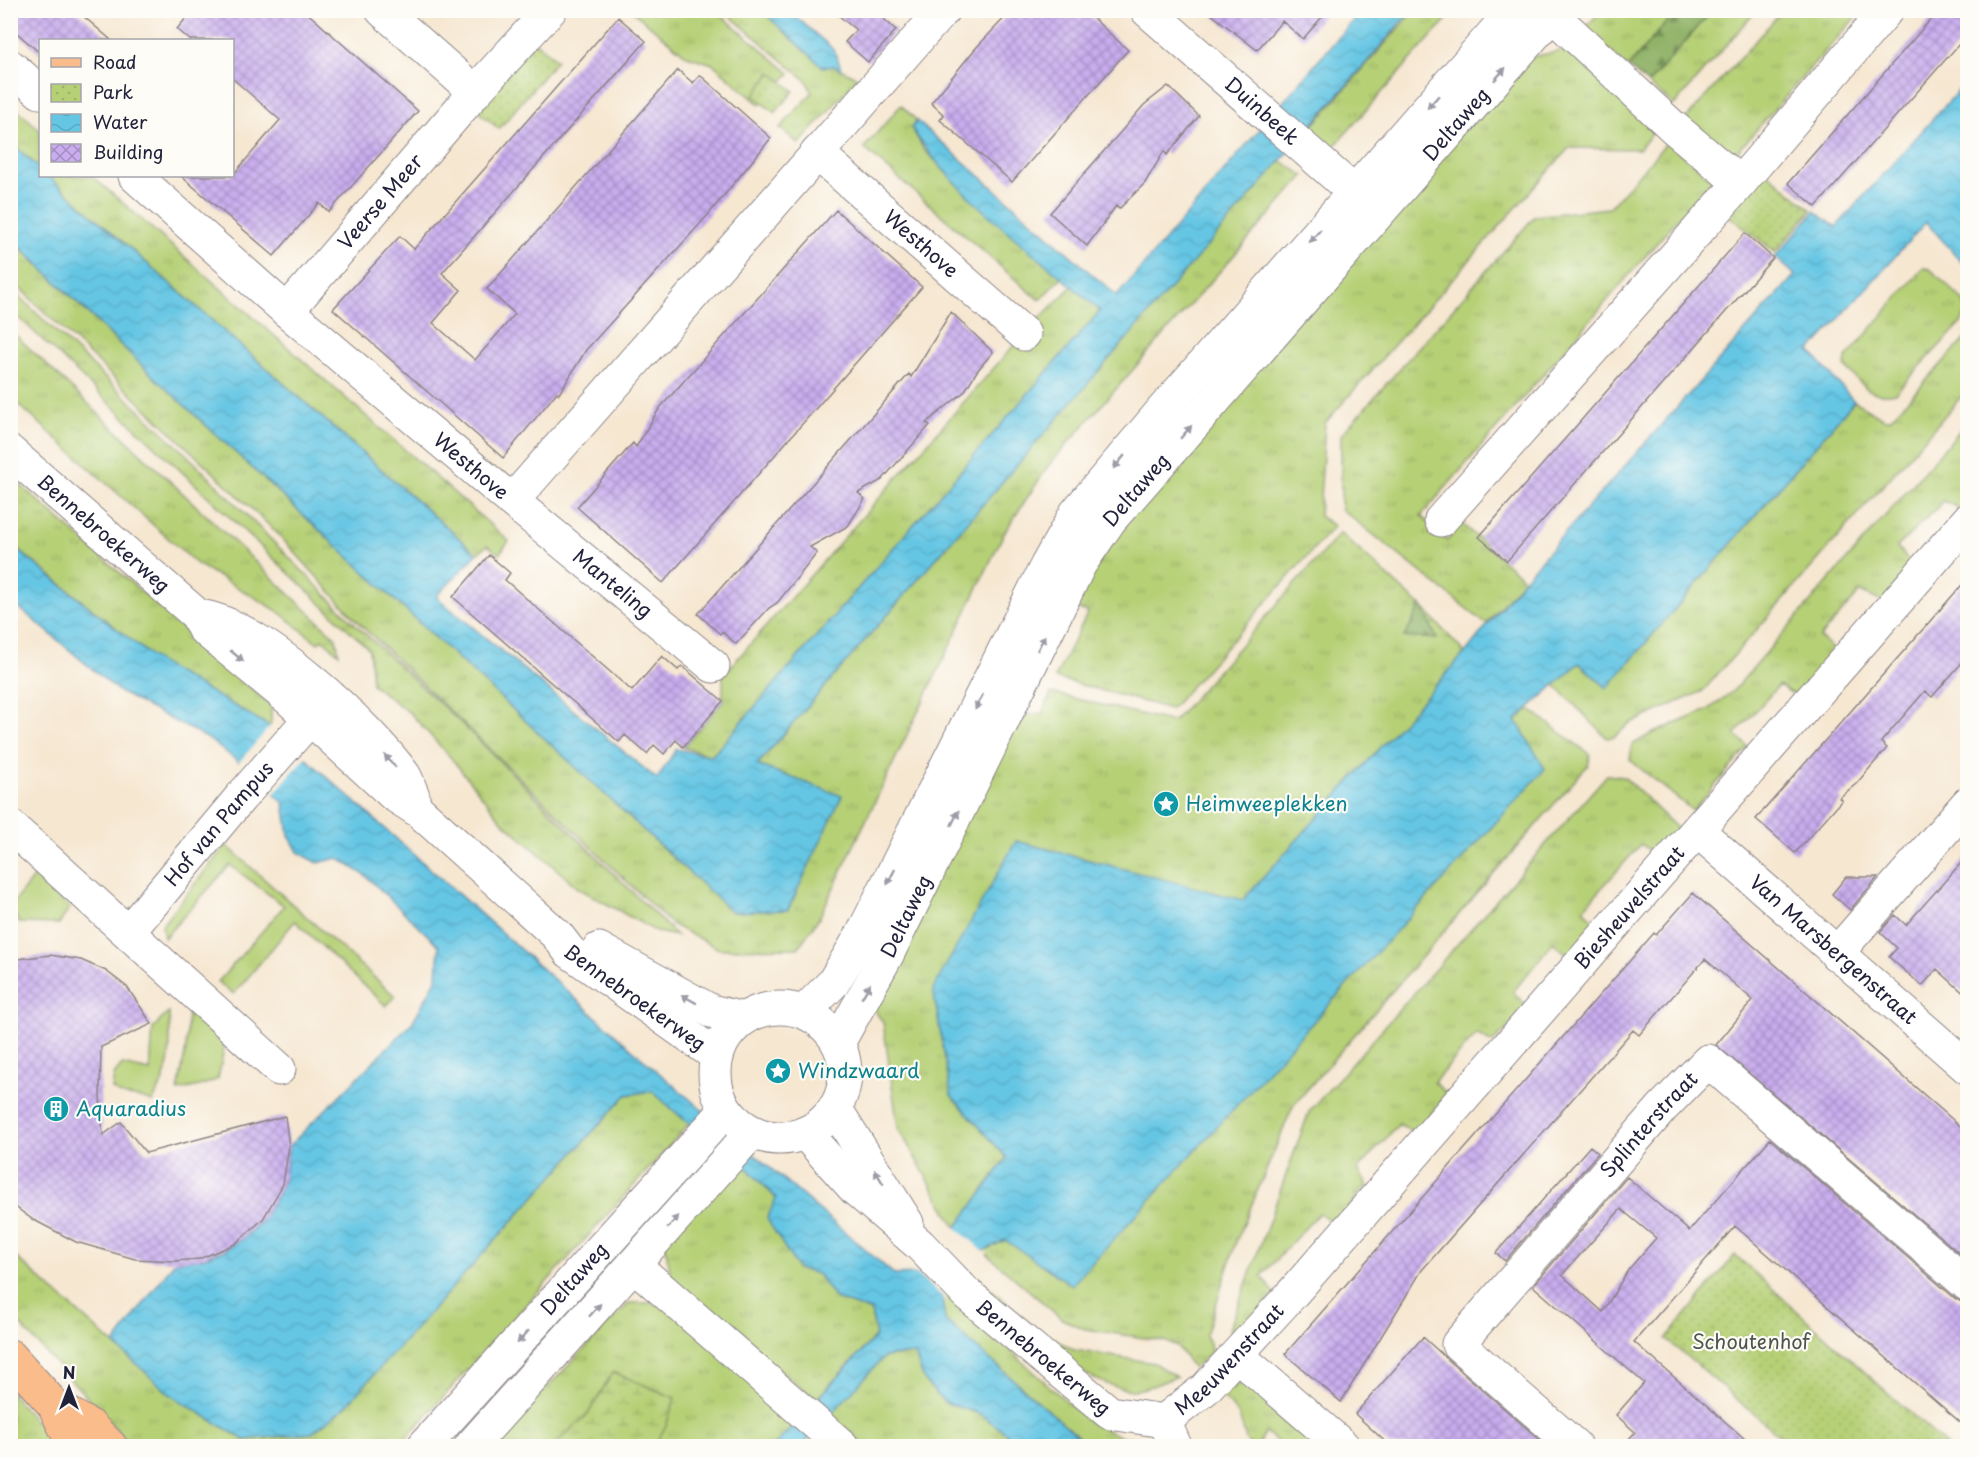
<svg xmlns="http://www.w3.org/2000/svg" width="1978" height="1457" font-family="'Playpen Sans',sans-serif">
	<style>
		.grass { fill: url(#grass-tufts); stroke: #6c7958; stroke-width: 1.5 }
		.forest { fill: url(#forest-firs); stroke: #596a51; stroke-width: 1.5 }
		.wetland { fill: url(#wetland-marsh); stroke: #6c7958; stroke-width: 1.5 }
		.park { fill: url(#park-dots); stroke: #6c7958; stroke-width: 1.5 }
		.garden { fill: #b6d076; stroke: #6c7958; stroke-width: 1.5 }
		.water { fill: url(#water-waves); stroke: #447490; stroke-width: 1.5 }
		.pier { fill: #f6e7d1 }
		.building { fill: url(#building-cross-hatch); fill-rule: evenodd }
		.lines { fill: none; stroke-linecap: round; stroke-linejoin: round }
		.minor-casing { stroke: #8c8486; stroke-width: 35 }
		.major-casing { stroke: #8c8486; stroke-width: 35 }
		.minor { stroke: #fff; stroke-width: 33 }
		.major { stroke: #fabc8b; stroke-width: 33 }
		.oneway { fill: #9c9ca7 }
		.labels { text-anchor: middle; stroke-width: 4.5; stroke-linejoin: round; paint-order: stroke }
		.street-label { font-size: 20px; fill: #22223b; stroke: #fdfcf7 }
		.culture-label { font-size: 20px; fill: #0d838f; stroke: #fdfcf7; text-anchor: start }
		.park-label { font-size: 20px; fill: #4e564d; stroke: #fdfcf7 }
	</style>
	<defs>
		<pattern id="grass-tufts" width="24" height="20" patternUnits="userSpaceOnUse" patternTransform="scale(1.5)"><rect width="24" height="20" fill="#b6d076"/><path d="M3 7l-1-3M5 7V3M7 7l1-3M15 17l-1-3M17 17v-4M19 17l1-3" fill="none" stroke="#9cb267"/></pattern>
		<pattern id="forest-firs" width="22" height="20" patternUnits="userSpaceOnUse" patternTransform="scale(1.5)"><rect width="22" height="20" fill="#90b267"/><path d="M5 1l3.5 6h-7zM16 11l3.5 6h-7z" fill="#759056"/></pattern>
		<pattern id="wetland-marsh" width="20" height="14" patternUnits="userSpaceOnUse" patternTransform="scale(1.5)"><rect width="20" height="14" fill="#b6d076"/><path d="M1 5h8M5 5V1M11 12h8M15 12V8" fill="none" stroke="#9cb267"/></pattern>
		<pattern id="park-dots" width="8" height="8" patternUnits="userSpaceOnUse" patternTransform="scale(1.5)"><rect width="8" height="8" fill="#b6d076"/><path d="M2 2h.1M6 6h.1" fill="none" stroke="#9cb267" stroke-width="1.8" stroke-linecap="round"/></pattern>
		<pattern id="water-waves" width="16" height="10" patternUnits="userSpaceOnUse" patternTransform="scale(1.5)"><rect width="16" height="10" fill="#65c6e4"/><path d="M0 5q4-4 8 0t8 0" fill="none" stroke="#57aac4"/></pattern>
		<pattern id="building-cross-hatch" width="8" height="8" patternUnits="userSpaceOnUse" patternTransform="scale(1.5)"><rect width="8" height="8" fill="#c9adee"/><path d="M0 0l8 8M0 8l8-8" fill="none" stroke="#a38cc2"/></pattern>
	</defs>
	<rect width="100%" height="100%" fill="#fdfcf7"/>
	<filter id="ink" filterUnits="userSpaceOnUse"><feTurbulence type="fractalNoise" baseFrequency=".0167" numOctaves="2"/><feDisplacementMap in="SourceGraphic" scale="12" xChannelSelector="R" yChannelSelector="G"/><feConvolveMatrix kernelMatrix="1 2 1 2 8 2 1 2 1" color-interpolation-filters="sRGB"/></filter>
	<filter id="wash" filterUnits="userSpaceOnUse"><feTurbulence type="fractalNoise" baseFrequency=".008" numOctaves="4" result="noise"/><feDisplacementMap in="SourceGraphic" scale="24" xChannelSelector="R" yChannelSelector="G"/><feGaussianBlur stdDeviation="1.35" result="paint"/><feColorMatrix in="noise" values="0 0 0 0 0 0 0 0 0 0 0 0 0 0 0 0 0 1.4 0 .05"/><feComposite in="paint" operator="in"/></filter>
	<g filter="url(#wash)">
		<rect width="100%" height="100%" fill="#f6e7d1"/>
		<path class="grass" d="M632 11H716L790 73 760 105 713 64 687 56Z
			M724 11H762L823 67 835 66 858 78 799 144 780 128 812 93 807 81Z
			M1414 11H1454L1331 150 1308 131Z
			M1601 11H1676L1628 67 1584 29Z
			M1712 11H1756L1674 105 1648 84Z
			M1782 11H1861L1729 161 1685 120Z
			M1565 50 1658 127 1639 149 1569 148 1325 423 1319 516 1334 526 1171 709 1055 678 1088 612 1070 607 1139 501 1523 59Z
			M11 104 40 130V169L11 142Z
			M901 105 917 121 911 127 924 150 1062 277 1039 300 864 148Z
			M1667 142 1712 179 1421 516 1447 541 1461 523 1524 579 1486 624 1341 509V435L1535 216 1609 208Z
			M1280 160 1304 176 1048 466 1004 533 819 918 798 948 719 949 671 924 358 622 278 534 11 280 10 238 155 378 732 912 788 909 841 796 757 765Z
			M48 176H92L509 541 499 554 487 545 477 554Z
			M1923 268 1930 269 1965 302 1967 311 1961 323 1895 393C1869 399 1863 384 1845 367L1846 358Z
			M1072 286 1100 311 712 756 683 747 723 701V675L1024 334Z
			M10 288 188 456 356 625 465 727 677 936 657 932 578 888 502 821 451 758 411 714 372 684 369 649 11 310Z
			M11 331 336 638 339 654 322 639 318 643 276 610 197 564 11 398Z
			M1967 337V390L1703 691 1629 724 1616 736 1607 738 1555 685 1579 663 1607 688 1854 401 1884 419H1890Z
			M1967 422V504L1963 510 1944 501 1897 547 1912 565 1883 602 1860 592 1820 637 1836 653 1798 697 1779 685 1735 734 1748 747 1693 811 1630 760 1632 745 1651 734 1708 710 1733 691Z
			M10 476 271 706V727L160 663 11 544Z
			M1340 533 1423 608 1465 653 1243 901 1016 841 951 1095 1007 1158 956 1228 898 1128 883 1022 870 1004 1017 716 1043 713 1051 693 1173 722Z
			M1529 709 1591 755 1588 765 1293 1106 1236 1242 1206 1335 1212 1352 1193 1368 1177 1346 1164 1341 1085 1329 1062 1319 983 1251 1005 1240 1072 1285 1515 721Z
			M1607 775 1624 777 1681 832 1656 856 1641 844 1583 909 1599 924 1568 955 1553 942 1513 992 1529 1008 1492 1043 1477 1034 1434 1082 1447 1094 1415 1133 1399 1124 1358 1169 1367 1185 1335 1224 1319 1213 1261 1276 1275 1294 1233 1337 1230 1328 1309 1112Z
			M652 1091 689 1124 399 1446H132L11 1315V1253L171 1395 244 1440 312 1433 344 1408 626 1095Z
			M741 1162 776 1198 817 1274 836 1299 871 1311 876 1336 816 1399 673 1287 664 1240Z
			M980 1279 1035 1328 1074 1350 1154 1363 1176 1377C1163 1381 1144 1391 1131 1390 1075 1383 1017 1321 975 1285Z
			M947 1293 1088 1421 1119 1436 1156 1441 1158 1446H1089L945 1320 942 1296Z
			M629 1303H666L795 1423 774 1446H490Z
			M915 1354 924 1380 944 1402 980 1414 1006 1433 1015 1446H865L830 1415 884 1357Z
			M1243 1383 1261 1391 1325 1446H1282L1266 1432 1257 1446H1251L1246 1440 1239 1415 1224 1398 1230 1386Z
			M10 1393H11L57 1446H11Z"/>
		<path class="forest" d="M1676 11H1712L1648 84 1628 67Z
			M1421 605 1423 608 1437 639 1404 637Z"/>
		<path class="wetland" d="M613 1372 675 1398 666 1426 654 1446H553L588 1414Z"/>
		<path class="park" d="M534 41 557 60 499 129 476 110Z
			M771 72 794 91 775 113 754 96Z
			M1765 171 1812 210 1775 252 1725 213Z
			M1735 1255 1947 1446H1792L1666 1339Z"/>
		<path class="garden" d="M226 845 395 996 386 1006 295 921 234 994 218 982 284 906 230 865 164 938 162 925Z
			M34 876 70 908 59 924 19 923 11 906Z
			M188 1011 225 1044 218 1079 203 1085 178 1091 186 1048Z
			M169 1012C171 1049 172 1070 152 1102 138 1094 124 1100 112 1089L114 1075 122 1065 150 1071 153 1028Z"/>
		<path class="water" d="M762 11H789L834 50 842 70 835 66 823 67Z
			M1361 11H1411L757 765 842 796 788 910 732 912 155 378 11 238 10 142 40 169V176H48L477 554 436 597 657 779 676 749 712 756 1100 311C1039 255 954 197 911 127L917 121 1117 296Z
			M1967 81V258L1963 263 1926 222 1810 351 1854 401 1607 688 1579 663 1516 720 1545 769 1072 1285 1005 1240 983 1251 942 1296 945 1320 1089 1446H1015L1006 1433 980 1414 944 1402 924 1380 915 1354 884 1357 802 1446H774L876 1336 871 1311 836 1299 817 1274 798 1269 767 1219 776 1198 741 1162 689 1124 652 1091 626 1095 344 1408 312 1433 244 1440 171 1395 114 1344 175 1261 199 1259 225 1250 243 1239 263 1219 283 1184 289 1146 412 1023 437 978 439 946 366 876 338 858 318 863 298 852 289 835 284 803 236 760 207 738 121 693 11 601 10 544 160 663 271 727 651 1066 895 1275 917 1274 956 1228 1007 1158 951 1095 933 989 1016 841 1243 900 1465 653 1524 579 1795 275 1775 257 1815 211 1836 227Z"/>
		<path class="pier" d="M272 724 307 755 272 796 237 765Z
			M954 1226 983 1251 988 1252 945 1298 947 1312 942 1296 917 1274 908 1271H916Z"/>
		<g id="blocks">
			<path class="building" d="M10 10H76L111 40H40V53L10 27Z
				M193 10H304L418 111 329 212 319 203 274 256 181 176H232L280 120 232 78V40H190L177 29Z
				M832 10H874L896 30 868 62 845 42 856 30Z
				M1012 10H1084L1128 50 1012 182 940 120 944 115 931 103 975 49Z
				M1206 10H1328L1303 39 1282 21 1257 50Z
				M1939 10H1961L1968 17V34L1816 207 1788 183Z
				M618 17 646 41 442 273 461 290 433 323 475 360 515 314 487 289 678 70 693 83 700 75 771 138 709 214 586 350 559 394 557 392 503 458 333 309 400 236 414 249Z
				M1168 86 1199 116 1167 155 1164 151 1145 183 1119 209 1116 206 1087 246 1050 213 1144 105Z
				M836 210 922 287 663 583 577 507 633 443 636 447 659 409Z
				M1745 233 1773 258 1507 561 1479 537Z
				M951 312 993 352 977 371 964 392 926 423 930 425 882 480 858 493 865 499 848 526 810 547 817 553 777 603 769 608 736 644 722 632 720 634 698 614 909 374 911 377Z
				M489 555 510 573 505 580 632 691 662 656 678 670 682 666 723 701 683 747 676 740 664 754 654 745 647 754 625 735 619 742 453 597Z
				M1968 578V654L1960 665 1932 697 1925 691 1881 742 1887 748 1856 784 1839 798 1842 800 1795 853 1756 819Z
				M1968 855V997L1937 969 1922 986 1889 957 1897 948 1880 932 1895 915 1906 925Z
				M1846 877H1878L1850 910 1832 894Z
				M1693 893 1968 1133V1256L1965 1258 1716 1045 1753 1000 1705 959 1639 1035 1633 1030 1422 1270 1341 1402 1285 1354 1654 933 1656 935Z
				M50 955 81 960 106 971 127 987 152 1024 101 1047 100 1095 103 1135 121 1122 146 1153 285 1116 289 1146 283 1184 263 1219 235 1244 199 1259 175 1261 135 1259 76 1242 32 1219 10 1203V960Z
				M1770 1139 1956 1299 1968 1305V1429L1735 1226 1634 1342 1753 1446H1623L1635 1432 1616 1415 1644 1383 1533 1286 1627 1177 1689 1231ZM1621 1209 1656 1238 1628 1270 1603 1312 1562 1275Z
				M1590 1146 1598 1153 1505 1261 1496 1253Z
				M1423 1337 1446 1358 1547 1446H1390L1355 1414Z"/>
		</g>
	</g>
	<g filter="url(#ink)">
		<use href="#blocks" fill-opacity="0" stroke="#8c8486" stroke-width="1.5"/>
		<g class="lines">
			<g class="minor-casing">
				<g id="minor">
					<path d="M382 10 475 92"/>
					<path id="s1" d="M1147 10 1371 207"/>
					<path d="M1547 10 1672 126 1740 183"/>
					<path d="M10 66 40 92"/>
					<path id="s2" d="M817 153 1024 334"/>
					<path id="s3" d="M135 176 287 311 512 501 943 10"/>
					<path id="s4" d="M287 311 475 92 550 10"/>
					<path id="s5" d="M10 452 197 615 203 628 289 699 394 795 419 811 557 935 570 952 717 1056"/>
					<path id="s6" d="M512 501 713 666"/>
					<path d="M1441 520 1740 183 1887 10"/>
					<path d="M204 617C263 628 369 726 404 775 408 781 410 790 413 796"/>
					<path d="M10 826 279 1069"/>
					<path id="s7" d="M1698 831 1968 1068"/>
					<path id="s8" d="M129 931 241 797 329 697"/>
					<path d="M599 949 711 1011 743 1019"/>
					<path d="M1836 954 1968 803"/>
					<circle cx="780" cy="1073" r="65"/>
					<path d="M804 1012 833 983 863 933 1047 565 1076 513 1162 411 1514 10"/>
					<path id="s9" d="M838 1043 887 955 1080 564 1110 520 1556 10"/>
					<path d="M835 1108 907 1223"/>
					<path id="s10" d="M805 1133 855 1189 920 1245 967 1294 1110 1413 1164 1421"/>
					<path d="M635 1266 842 1446"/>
					<path d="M1237 1355 1343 1446"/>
					<path id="s11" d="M1164 1421 1205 1389 1291 1295 1968 520"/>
					<path d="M1164 1421 1175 1446"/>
					<path id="s12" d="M424 1446 726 1110"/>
					<path d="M471 1446 752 1132"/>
					<path id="s13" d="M1575 1446 1458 1344 1662 1108 1708 1061 1968 1285"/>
				</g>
			</g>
			<g class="major-casing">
				<path id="major" d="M10 1356 54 1405 67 1432 79 1446
					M61 1409 90 1426 110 1446"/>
			</g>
			<use href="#minor" class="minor"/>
			<use href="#major" class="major"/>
		</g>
		<defs><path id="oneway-solid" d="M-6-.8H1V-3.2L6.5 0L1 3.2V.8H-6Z" transform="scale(1.5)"/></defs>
		<g class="oneway">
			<use href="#oneway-solid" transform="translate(1500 74) rotate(-48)"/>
			<use href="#oneway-solid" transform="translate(1433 102) rotate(131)"/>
			<use href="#oneway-solid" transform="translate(1315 236) rotate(131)"/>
			<use href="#oneway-solid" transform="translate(1186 432) rotate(-49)"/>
			<use href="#oneway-solid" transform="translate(1119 462) rotate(130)"/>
			<use href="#oneway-solid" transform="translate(1041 643) rotate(-64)"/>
			<use href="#oneway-solid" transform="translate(237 656) rotate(40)"/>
			<use href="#oneway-solid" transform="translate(979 702) rotate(117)"/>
			<use href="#oneway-solid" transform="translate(390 761) rotate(-132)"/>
			<use href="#oneway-solid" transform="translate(955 818) rotate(-64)"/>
			<use href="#oneway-solid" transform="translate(891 877) rotate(117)"/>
			<use href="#oneway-solid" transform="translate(866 991) rotate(-59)"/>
			<use href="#oneway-solid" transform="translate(689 999) rotate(-151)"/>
			<use href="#oneway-solid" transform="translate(879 1177) rotate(-121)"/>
			<use href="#oneway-solid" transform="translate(673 1222) rotate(-49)"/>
			<use href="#oneway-solid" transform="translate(595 1310) rotate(-48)"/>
			<use href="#oneway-solid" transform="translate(523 1337) rotate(132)"/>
		</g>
	</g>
	<defs>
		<g id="sight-disc" transform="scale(1.35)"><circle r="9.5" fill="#0f9aa8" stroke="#fdfcf7"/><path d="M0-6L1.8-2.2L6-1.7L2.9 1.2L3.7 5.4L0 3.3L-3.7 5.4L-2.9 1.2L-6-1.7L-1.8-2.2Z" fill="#fff"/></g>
		<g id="building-disc" transform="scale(1.35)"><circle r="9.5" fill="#0f9aa8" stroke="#fdfcf7"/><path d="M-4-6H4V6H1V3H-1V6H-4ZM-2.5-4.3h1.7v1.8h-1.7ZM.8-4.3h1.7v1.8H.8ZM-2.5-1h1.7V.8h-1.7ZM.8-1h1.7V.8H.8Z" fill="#fff"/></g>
	</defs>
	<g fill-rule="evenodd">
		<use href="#sight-disc" x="1166" y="804"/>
		<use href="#sight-disc" x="778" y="1071"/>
		<use href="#building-disc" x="56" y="1109"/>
	</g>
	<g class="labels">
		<g class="street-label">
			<text dy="7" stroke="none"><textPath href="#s1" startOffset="153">Duinbeek</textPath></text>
			<text dy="7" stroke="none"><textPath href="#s9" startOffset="1116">Deltaweg</textPath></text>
			<text dy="7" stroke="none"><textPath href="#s4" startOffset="144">Veerse Meer</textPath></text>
			<text dy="7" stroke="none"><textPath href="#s2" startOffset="138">Westhove</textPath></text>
			<text dy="7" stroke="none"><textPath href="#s3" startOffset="444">Westhove</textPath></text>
			<text dy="7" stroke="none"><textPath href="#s9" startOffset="630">Deltaweg</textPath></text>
			<text dy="7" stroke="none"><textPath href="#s5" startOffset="124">Bennebroekerweg</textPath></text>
			<text dy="7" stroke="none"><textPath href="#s6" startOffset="130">Manteling</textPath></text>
			<text dy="7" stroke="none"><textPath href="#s8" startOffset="140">Hof van Pampus</textPath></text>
			<text dy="7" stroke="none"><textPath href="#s11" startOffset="694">Biesheuvelstraat</textPath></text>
			<text dy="7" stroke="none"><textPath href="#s9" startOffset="144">Deltaweg</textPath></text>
			<text dy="7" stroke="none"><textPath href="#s7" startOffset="180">Van Marsbergenstraat</textPath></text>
			<text dy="7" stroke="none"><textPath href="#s5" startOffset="832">Bennebroekerweg</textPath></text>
			<text dy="7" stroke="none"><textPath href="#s13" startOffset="446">Splinterstraat</textPath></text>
			<text dy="7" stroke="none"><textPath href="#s12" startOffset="225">Deltaweg</textPath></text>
			<text dy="7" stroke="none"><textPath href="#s10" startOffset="328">Bennebroekerweg</textPath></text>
			<text dy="7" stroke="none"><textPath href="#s11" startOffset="90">Meeuwenstraat</textPath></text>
		</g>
		<g class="culture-label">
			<text x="1186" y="811">Heimweeplekken</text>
			<text x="798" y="1078">Windzwaard</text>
			<text x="76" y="1116">Aquaradius</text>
		</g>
		<g class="park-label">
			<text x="1751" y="1349">Schoutenhof</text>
		</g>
	</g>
	<rect width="1978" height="1457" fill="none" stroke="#fdfcf7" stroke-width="36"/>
	<rect x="39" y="39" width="195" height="138" fill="#fdfcf7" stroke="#a5a5ac" stroke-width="1.5"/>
	<rect x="51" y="58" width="30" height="9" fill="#fabc8b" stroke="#a5a5ac" stroke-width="1.5"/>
	<text x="93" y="69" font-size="18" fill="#22223b">Road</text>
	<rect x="51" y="84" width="30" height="18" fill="url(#park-dots)" stroke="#a5a5ac" stroke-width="1.5"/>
	<text x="93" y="99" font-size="18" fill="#22223b">Park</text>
	<rect x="51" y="114" width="30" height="18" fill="url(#water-waves)" stroke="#a5a5ac" stroke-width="1.5"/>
	<text x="93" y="129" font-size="18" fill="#22223b">Water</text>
	<rect x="51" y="144" width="30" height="18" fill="url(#building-cross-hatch)" stroke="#a5a5ac" stroke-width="1.5"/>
	<text x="93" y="159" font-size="18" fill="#22223b">Building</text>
	<g transform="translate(69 1388)" stroke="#fdfcf7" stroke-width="4.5" paint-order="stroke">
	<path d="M0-4.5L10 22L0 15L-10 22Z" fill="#22223b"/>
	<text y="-9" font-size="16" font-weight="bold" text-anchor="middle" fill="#22223b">N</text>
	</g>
</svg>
